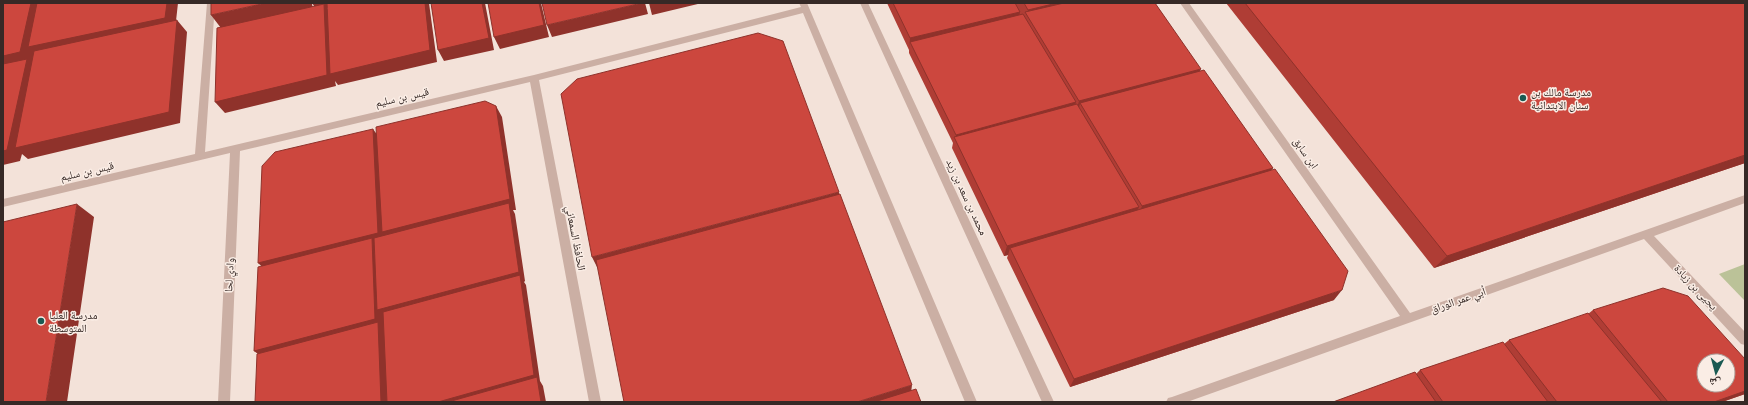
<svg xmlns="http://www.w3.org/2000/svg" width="1748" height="405" font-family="'Nunito Sans','Noto Naskh Arabic',sans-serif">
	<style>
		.green { fill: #bbc298 }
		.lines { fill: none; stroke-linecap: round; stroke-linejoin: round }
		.minor { fill: #cbafa4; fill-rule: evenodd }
		.wall { fill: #af3d35 }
		.shaded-wall { fill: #8f322b }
		.building { fill: #cc473e; stroke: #8f322b; fill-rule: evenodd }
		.poi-dot { fill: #1a5a52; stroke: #faede5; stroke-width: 1.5 }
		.labels { text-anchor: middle; stroke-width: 3; stroke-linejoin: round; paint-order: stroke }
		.poi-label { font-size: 11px; fill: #362926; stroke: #faede5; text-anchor: start }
		.street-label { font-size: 11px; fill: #362926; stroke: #faede5 }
	</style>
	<rect width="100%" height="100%" fill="#f3e2d9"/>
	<path class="green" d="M1745 264V301L1719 274Z"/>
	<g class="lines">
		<path class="minor" d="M207 3H215L205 152 534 75 801 7 799 3H807L977 402H965L803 13 539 80 601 402H589L530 82 240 151 230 402H218L230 153 3 207V199L195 154Z
			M860 3H868L1054 402H1042Z
			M1180 3H1189L1410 313 1745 195V203L1654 236 1745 332V345L1741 344 1644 239 1187 402H1166L1168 398 1172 397 1400 316Z"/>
	</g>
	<path class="wall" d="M887 3H1155L1200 71 1273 168 1271 170 1334 300 1070 387 1007 258 1008 255 1004 256 952 148 953 143 909 53V50Z
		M1226 3H1744L1745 4V163L1434 268Z
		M1593 310 1745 359V394L1722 402H1333L1416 374 1420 370 1504 344 1509 340 1588 314Z"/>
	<path class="shaded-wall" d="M31 3H178L175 30 177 20 187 32 180 123 28 159 22 154 20 161 3 165V56Z
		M266 3H312L313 12 224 32 211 15Z
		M312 3H352L327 8 332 16 425 3H429L437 62 338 85 335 81 336 86 225 113 215 102 317 10Z
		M482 3H485L494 50 444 61 438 50Z
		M539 3H541L549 37 500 49 494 37Z
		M642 3H645L648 14 552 37 547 25Z
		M649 3H702L652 15Z
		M1057 3H1101L1027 16 1028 10Z
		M1020 12 1018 24 910 42 909 50 910 38Z
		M1201 69 1196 80 1080 103 1078 112H1076L1079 101Z
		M1076 102 1073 113 955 140 956 135Z
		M496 106 502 117 516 210H513L515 214 525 281 524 282 526 285 540 381 543 386 546 402H381L266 360 254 351 269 273 258 263 373 129 381 140Z
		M1745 155V163L1434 268 1447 256Z
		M1273 168 1266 178 1138 216 1142 206Z
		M839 192 840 202 597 267 592 257Z
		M77 204 94 217 67 402H46Z
		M1139 207 1134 218 1010 248 1008 255 1004 256 1007 246Z
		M1342 290 1334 300 1070 387 1074 379Z
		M912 385 911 393 884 402H857Z
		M1745 391V394L1722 402H1714Z"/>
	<path class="building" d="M3 3H31L20 52 3 56Z
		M37 3H167L165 18 28 47Z
		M211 3H266L211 15Z
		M327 3H425L430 50 330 74Z
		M431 3H482L489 38 438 50Z
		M488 3H539L544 25 494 37Z
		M542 3H642L547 25Z
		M893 3H1015L1020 12 910 38Z
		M1024 3H1057L1028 10Z
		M1064 3H1155L1201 69 1079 101 1025 12Z
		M1245 3H1744L1745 4V155L1447 256Z
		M324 4 327 75 215 102 217 28Z
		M1023 14 1076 102 956 135 910 42Z
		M177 20 169 112 15 148 34 51Z
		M758 33 783 41 839 192 592 257 561 94 577 79Z
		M27 59 7 150 3 151V64Z
		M1204 70 1273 168 1142 206 1080 103Z
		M485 101 496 106 510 199 382 232 376 127Z
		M1077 104 1139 207 1007 246 954 137Z
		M373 129 378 233 258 263 262 166 275 152Z
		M1275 169 1348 271 1342 290 1074 379 1010 248Z
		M840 194 912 385 857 402H624L596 260Z
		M509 203 519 272 377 310 374 238Z
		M77 204 46 402H3V222Z
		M372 238 375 319 254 351 258 267Z
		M520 275 534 375 438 402H387L383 312Z
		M1663 288 1688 296 1745 359V391L1714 402H1668L1593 310ZM1704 361H1728V385H1704Z
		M1588 313 1662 402H1557L1509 340Z
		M378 322 381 402H255L257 354Z
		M1503 342 1548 402H1443L1420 370Z
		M1415 372 1436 402H1333Z
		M537 377 541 402H448Z
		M916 389 921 402H874Z"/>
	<g class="poi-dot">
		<circle cx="1523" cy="98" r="4"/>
		<circle cx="41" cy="321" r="4"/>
	</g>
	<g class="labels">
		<g class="poi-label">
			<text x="1531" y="96">مدرسة مالك بن<tspan x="1531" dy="13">سنان الابتدائية</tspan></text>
			<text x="49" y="319">مدرسة العليا<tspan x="49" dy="13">المتوسطة</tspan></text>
		</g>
		<g class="street-label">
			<text transform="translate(402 97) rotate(-13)" y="4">قيس بن سليم</text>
			<text transform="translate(1306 153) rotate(55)" y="4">ابن سابق</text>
			<text transform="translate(87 171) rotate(-13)" y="4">قيس بن سليم</text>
			<text transform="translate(967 197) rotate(65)" y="4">محمد بن سعد بن زيد</text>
			<text transform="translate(576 238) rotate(79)" y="4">الحافظ السمعاني</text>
			<text transform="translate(229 275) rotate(-87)" y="4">وادي لحا</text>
			<text transform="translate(1696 287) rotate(47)" y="4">يحيى بن زيادة</text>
			<text transform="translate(1458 300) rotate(-19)" y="4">أبي عمر الوراق</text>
		</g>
	</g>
	<rect width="1748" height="405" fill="none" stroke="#362926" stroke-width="8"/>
	<g transform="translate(1716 373) rotate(186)"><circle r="19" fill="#faede5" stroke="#ac9f99"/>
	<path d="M0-3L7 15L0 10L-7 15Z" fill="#1a5a52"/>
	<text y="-6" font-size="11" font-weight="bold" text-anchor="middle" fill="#362926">ش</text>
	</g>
</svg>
